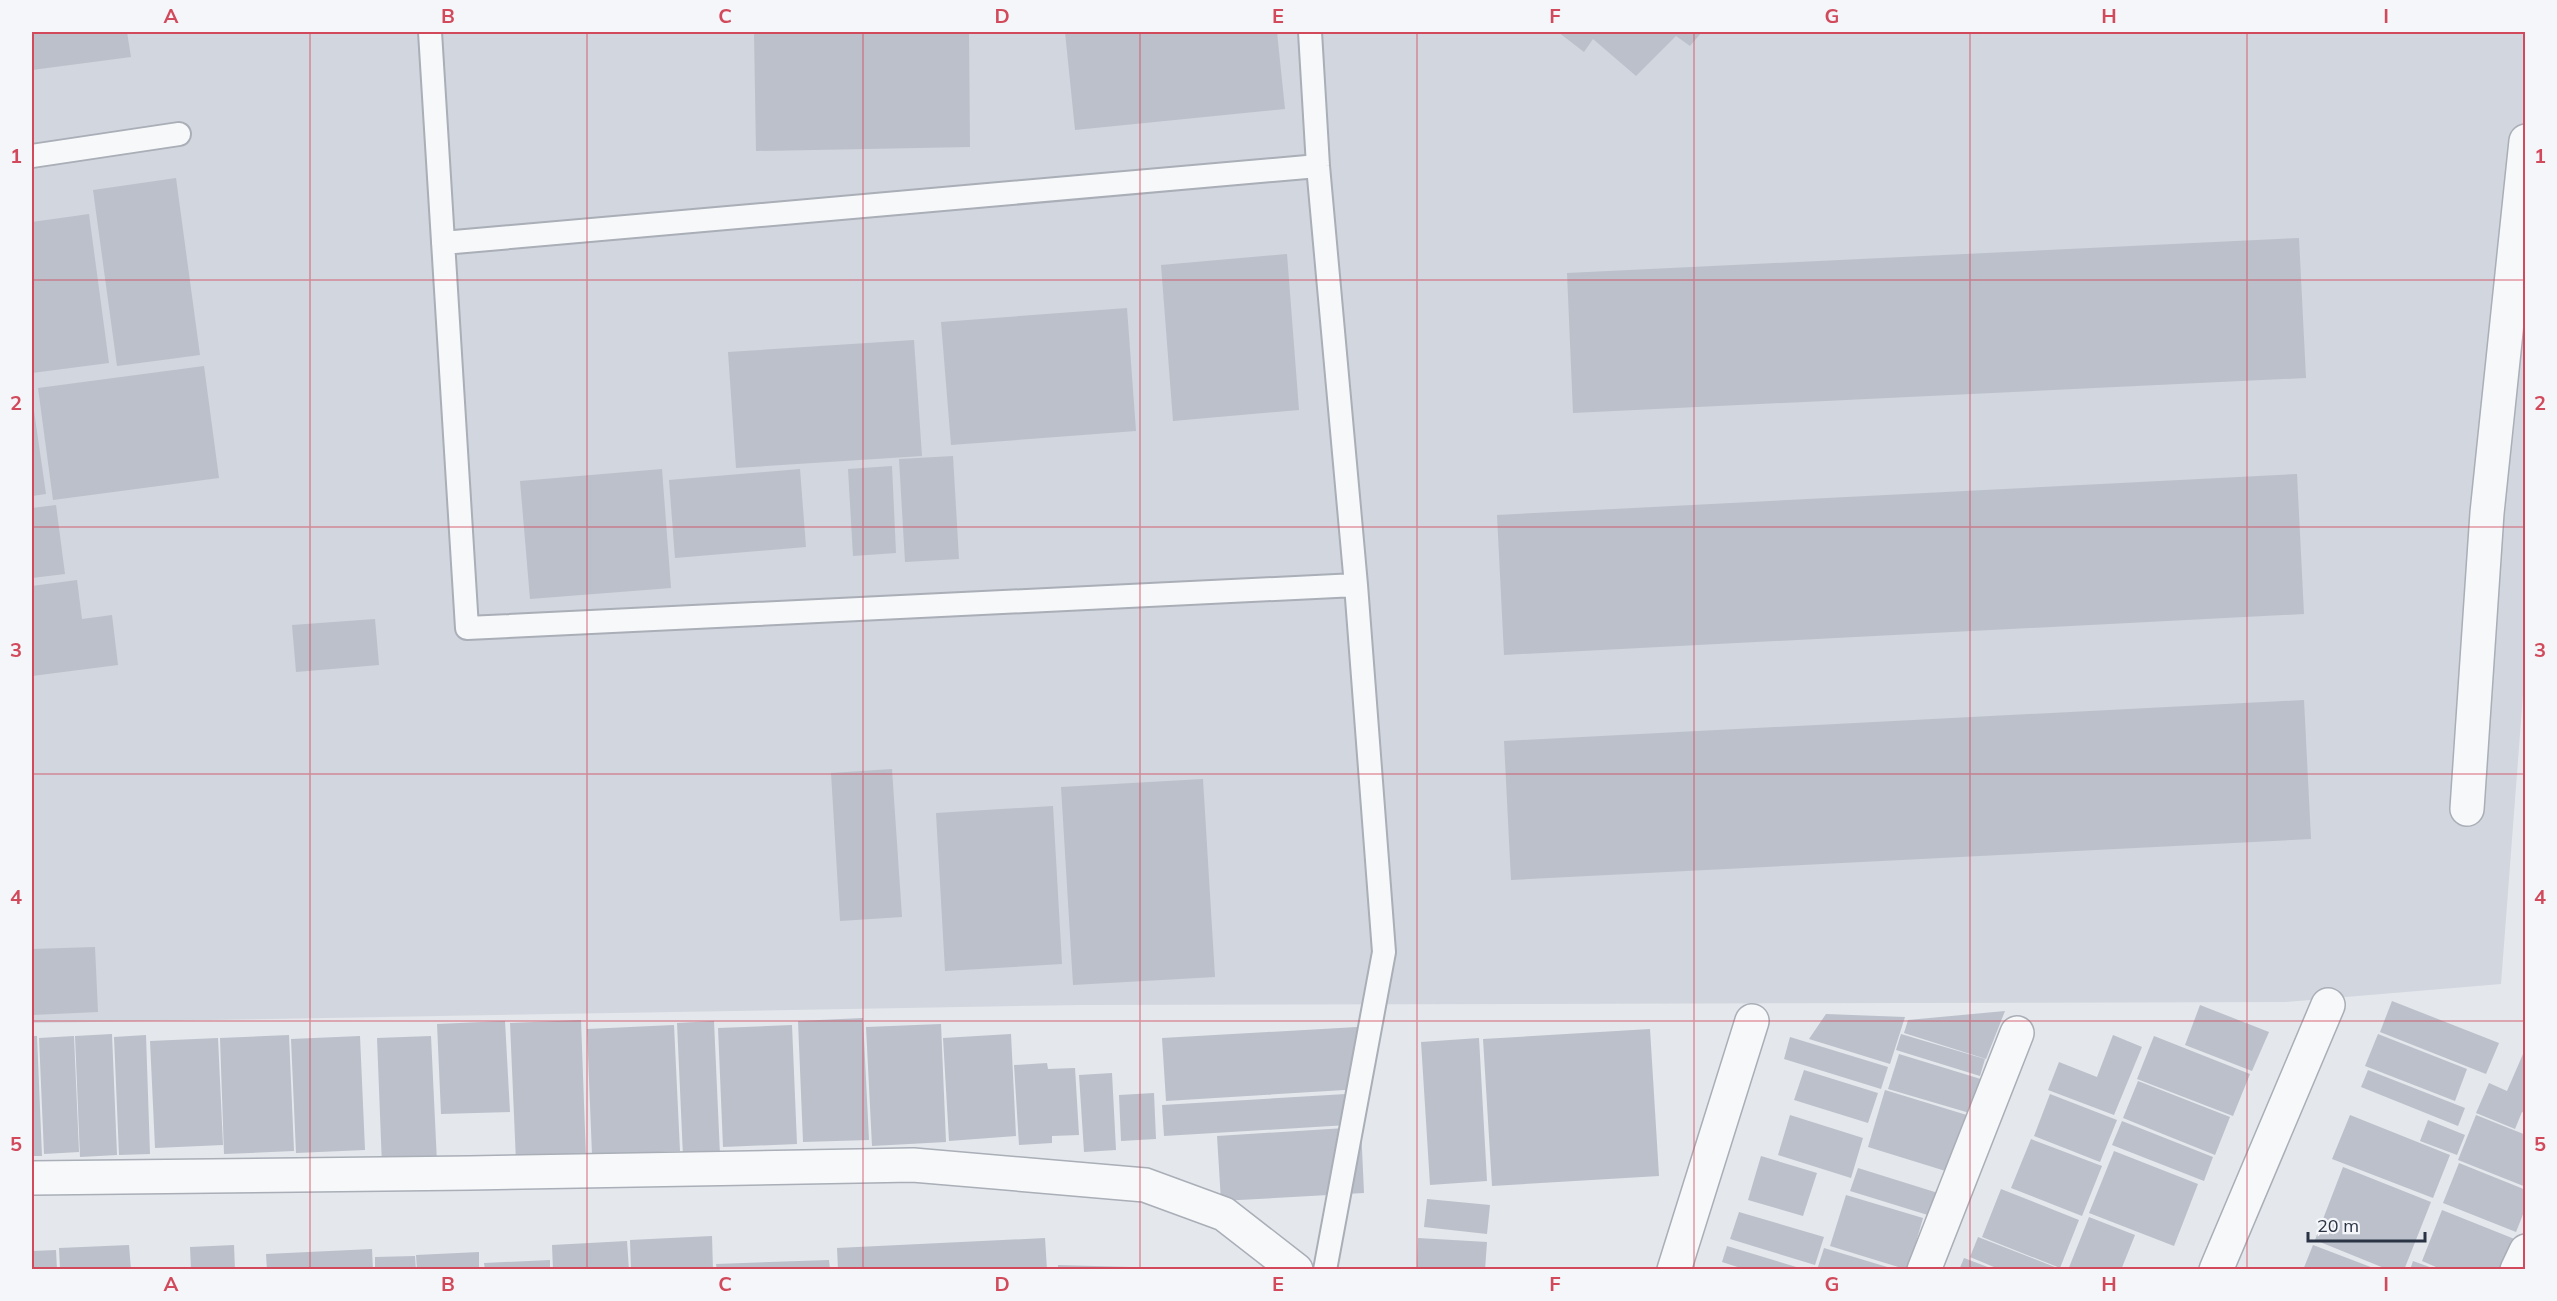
<svg xmlns="http://www.w3.org/2000/svg" width="2557" height="1301" font-family="Mulish,sans-serif">
	<style>
		.built { fill: #d2d6de }
		.building { fill: #bbc0ca }
		.lines { fill: none; stroke-linecap: round; stroke-linejoin: round }
		.lane-casing { stroke: #a9aeb7; stroke-width: 26 }
		.street-casing { stroke: #a9aeb7; stroke-width: 36 }
		.lane { stroke: #f7f8fa; stroke-width: 22 }
		.street { stroke: #f7f8fa; stroke-width: 33 }
		.grid { fill: none; stroke: #d1495b; stroke-width: 1.5; stroke-opacity: 0.55 }
		.neatline { fill: none; stroke: #d1495b; stroke-width: 2 }
		.grid-label { font-size: 20px; text-anchor: middle; font-weight: bold; fill: #d1495b }
	</style>
	<rect width="100%" height="100%" fill="#e4e7ec"/>
	<path class="built" d="M32 32H2525L2526 655 2501 984 2286 1002 1081 1005 32 1023Z"/>
	<path class="building" d="M32 32H127L131 57 32 70Z
		M754 32H969L970 147 756 151Z
		M1065 32H1277L1285 109 1075 130Z
		M1558 32H1702L1690 46 1676 36 1636 76 1593 39 1584 52Z
		M176 178 200 355 117 366 93 190Z
		M89 214 109 363 32 373V222Z
		M2299 238 2306 378 1573 413 1567 273Z
		M1287 254 1299 410 1173 421 1161 265Z
		M1127 308 1136 431 951 445 941 322Z
		M914 340 922 456 736 468 728 352Z
		M204 366 219 478 53 500 38 388Z
		M32 397 46 494 32 496Z
		M953 456 959 559 905 562 899 459Z
		M892 466 896 553 853 556 848 469Z
		M662 469 671 588 530 599 520 481Z
		M800 469 806 547 675 558 669 480Z
		M2297 474 2304 614 1504 655 1497 515Z
		M56 505 65 574 32 578V508Z
		M77 580 82 619 112 615 118 665 32 676V586Z
		M375 619 379 665 296 672 292 625Z
		M2304 700 2311 839 1511 880 1504 741Z
		M892 769 902 917 840 921 831 773Z
		M1203 779 1215 977 1073 985 1061 787Z
		M1053 806 1062 964 945 971 936 813Z
		M95 947 98 1012 32 1015V949Z
		M2392 1001 2499 1043 2486 1074 2380 1032Z
		M2200 1005 2269 1032 2252 1071 2185 1045Z
		M2005 1011 1986 1059 1904 1033 1908 1020Z
		M1826 1014 1905 1017 1890 1064 1809 1039Z
		M863 1018 869 1140 803 1142 798 1021Z
		M581 1020 586 1159 516 1162 510 1023Z
		M505 1021 510 1112 441 1114 437 1024Z
		M714 1021 720 1155 683 1156 677 1023Z
		M941 1024 946 1142 872 1146 866 1027Z
		M674 1025 680 1151 592 1155 587 1029Z
		M792 1025 797 1144 723 1147 718 1028Z
		M1357 1027 1361 1089 1166 1101 1162 1038Z
		M1650 1029 1659 1176 1492 1186 1483 1039Z
		M112 1034 117 1155 80 1157 75 1036Z
		M1011 1034 1016 1136 949 1141 943 1038Z
		M1901 1034 1985 1059 1980 1076 1896 1050Z
		M2378 1034 2467 1069 2455 1101 2365 1066Z
		M146 1035 150 1154 119 1155 114 1037Z
		M289 1035 294 1151 224 1154 220 1038Z
		M2113 1035 2142 1047 2114 1115 2048 1090 2059 1062 2097 1077Z
		M32 1036H37L42 1156H32Z
		M74 1036 79 1152 44 1154 39 1038Z
		M360 1036 365 1150 296 1153 291 1039Z
		M431 1036 437 1163 382 1166 377 1038Z
		M2154 1036 2250 1074 2233 1116 2137 1079Z
		M1790 1037 1888 1067 1881 1089 1784 1059Z
		M218 1038 223 1145 155 1148 150 1041Z
		M1479 1038 1487 1181 1430 1185 1421 1042Z
		M2526 1047V1114L2522 1112 2515 1129 2476 1113 2489 1083 2507 1091Z
		M1899 1054 1984 1080 1973 1114 1888 1089Z
		M1047 1063 1048 1069 1075 1068 1079 1135 1052 1136V1143L1019 1145 1014 1065Z
		M1804 1070 1878 1093 1868 1123 1794 1100Z
		M2368 1070 2465 1108 2458 1126 2361 1087Z
		M1112 1073 1116 1150 1084 1152 1079 1075Z
		M2138 1081 2230 1117 2215 1155 2123 1118Z
		M1885 1090 1970 1116 1952 1173 1868 1147Z
		M1154 1093 1156 1139 1121 1141 1119 1095Z
		M1363 1093 1364 1124 1164 1136 1162 1105Z
		M2050 1094 2117 1120 2100 1162 2034 1136Z
		M1790 1115 1863 1138 1851 1178 1778 1155Z
		M2350 1115 2450 1155 2433 1198 2332 1159Z
		M2476 1115 2526 1135V1187L2458 1160Z
		M2428 1120 2465 1135 2457 1155 2420 1141Z
		M2122 1121 2213 1157 2204 1181 2112 1145Z
		M1361 1127 1364 1193 1221 1201 1217 1136Z
		M2031 1139 2102 1166 2082 1216 2011 1188Z
		M2114 1151 2198 1184 2174 1246 2089 1213Z
		M1761 1156 1817 1173 1803 1216 1748 1200Z
		M2459 1163 2526 1190V1207L2516 1232 2443 1203Z
		M2343 1167 2431 1202 2404 1270H2389L2315 1240Z
		M1858 1168 1938 1193 1931 1216 1850 1191Z
		M2001 1189 2079 1220 2060 1268 1982 1237Z
		M1846 1195 1923 1218 1908 1270 1830 1246Z
		M1427 1199 1490 1205 1487 1234 1424 1227Z
		M2442 1210 2517 1240 2506 1270H2443L2422 1261Z
		M1739 1212 1824 1237 1815 1265 1730 1239Z
		M2089 1217 2135 1235 2121 1270H2068Z
		M712 1236 713 1270H631L630 1240Z
		M1978 1237 2060 1269V1270H2001L1970 1257Z
		M1045 1238 1047 1270H838L837 1248Z
		M1418 1238 1487 1242 1485 1270H1417Z
		M627 1241 629 1270H553L552 1245Z
		M129 1245 131 1270H60L59 1248Z
		M234 1245 235 1270H191L190 1247Z
		M2313 1245 2376 1269V1270H2303Z
		M1727 1246 1803 1269V1270H1747L1722 1262Z
		M1824 1248 1894 1269 1893 1270H1817Z
		M372 1249 373 1270H267L266 1254Z
		M56 1250 57 1270H32V1251Z
		M479 1252V1270H417L416 1255Z
		M415 1256 416 1270H375V1257Z
		M1964 1258 1993 1269V1270H1959Z
		M550 1260V1270H485L484 1263Z
		M829 1260 830 1270H717L716 1264Z
		M2413 1261 2435 1269V1270H2410Z
		M1058 1265 1168 1268V1270H1058Z"/>
	<g class="lines">
		<g class="lane-casing">
			<path id="lane" d="M430 32 467 628 1356 585
				M1310 32 1318 166 1356 585 1384 952 1325 1270
				M32 156 179 134
				M443 243 1318 166"/>
		</g>
		<g class="street-casing">
			<path id="street" d="M2467 809 2487 513 2526 141
				M32 1178 470 1173 913 1165 1145 1185 1224 1214 1296 1270
				M1674 1270 1752 1021
				M1924 1270 2017 1033
				M2216 1270 2328 1005
				M2517 1270 2526 1251"/>
		</g>
		<use href="#lane" class="lane"/>
		<use href="#street" class="street"/>
	</g>
	<path class="grid" d="M310 32V1270M587 32V1270M863 32V1270M1140 32V1270M1417 32V1270M1694 32V1270M1970 32V1270M2247 32V1270M32 280H2526M32 527H2526M32 774H2526M32 1021H2526"/>
	<rect width="2557" height="1301" fill="none" stroke="#f4f6f9" stroke-width="66"/>
	<path d="M2308 1232v9h117v-9" fill="none" stroke="#2b3445" stroke-width="3"/>
	<text x="2317" y="1232" font-size="18" fill="#2b3445" stroke="#f4f6f9" stroke-width="4.5" paint-order="stroke">20 m</text>
	<rect x="33" y="33" width="2491" height="1235" class="neatline"/>
	<g class="grid-label">
		<text x="171" y="23">A</text>
		<text x="448" y="23">B</text>
		<text x="725" y="23">C</text>
		<text x="1002" y="23">D</text>
		<text x="1278" y="23">E</text>
		<text x="1555" y="23">F</text>
		<text x="1832" y="23">G</text>
		<text x="2109" y="23">H</text>
		<text x="2386" y="23">I</text>
		<text x="16" y="163">1</text>
		<text x="2540" y="163">1</text>
		<text x="16" y="410">2</text>
		<text x="2540" y="410">2</text>
		<text x="16" y="657">3</text>
		<text x="2540" y="657">3</text>
		<text x="16" y="904">4</text>
		<text x="2540" y="904">4</text>
		<text x="16" y="1151">5</text>
		<text x="2540" y="1151">5</text>
		<text x="171" y="1291">A</text>
		<text x="448" y="1291">B</text>
		<text x="725" y="1291">C</text>
		<text x="1002" y="1291">D</text>
		<text x="1278" y="1291">E</text>
		<text x="1555" y="1291">F</text>
		<text x="1832" y="1291">G</text>
		<text x="2109" y="1291">H</text>
		<text x="2386" y="1291">I</text>
	</g>
</svg>
